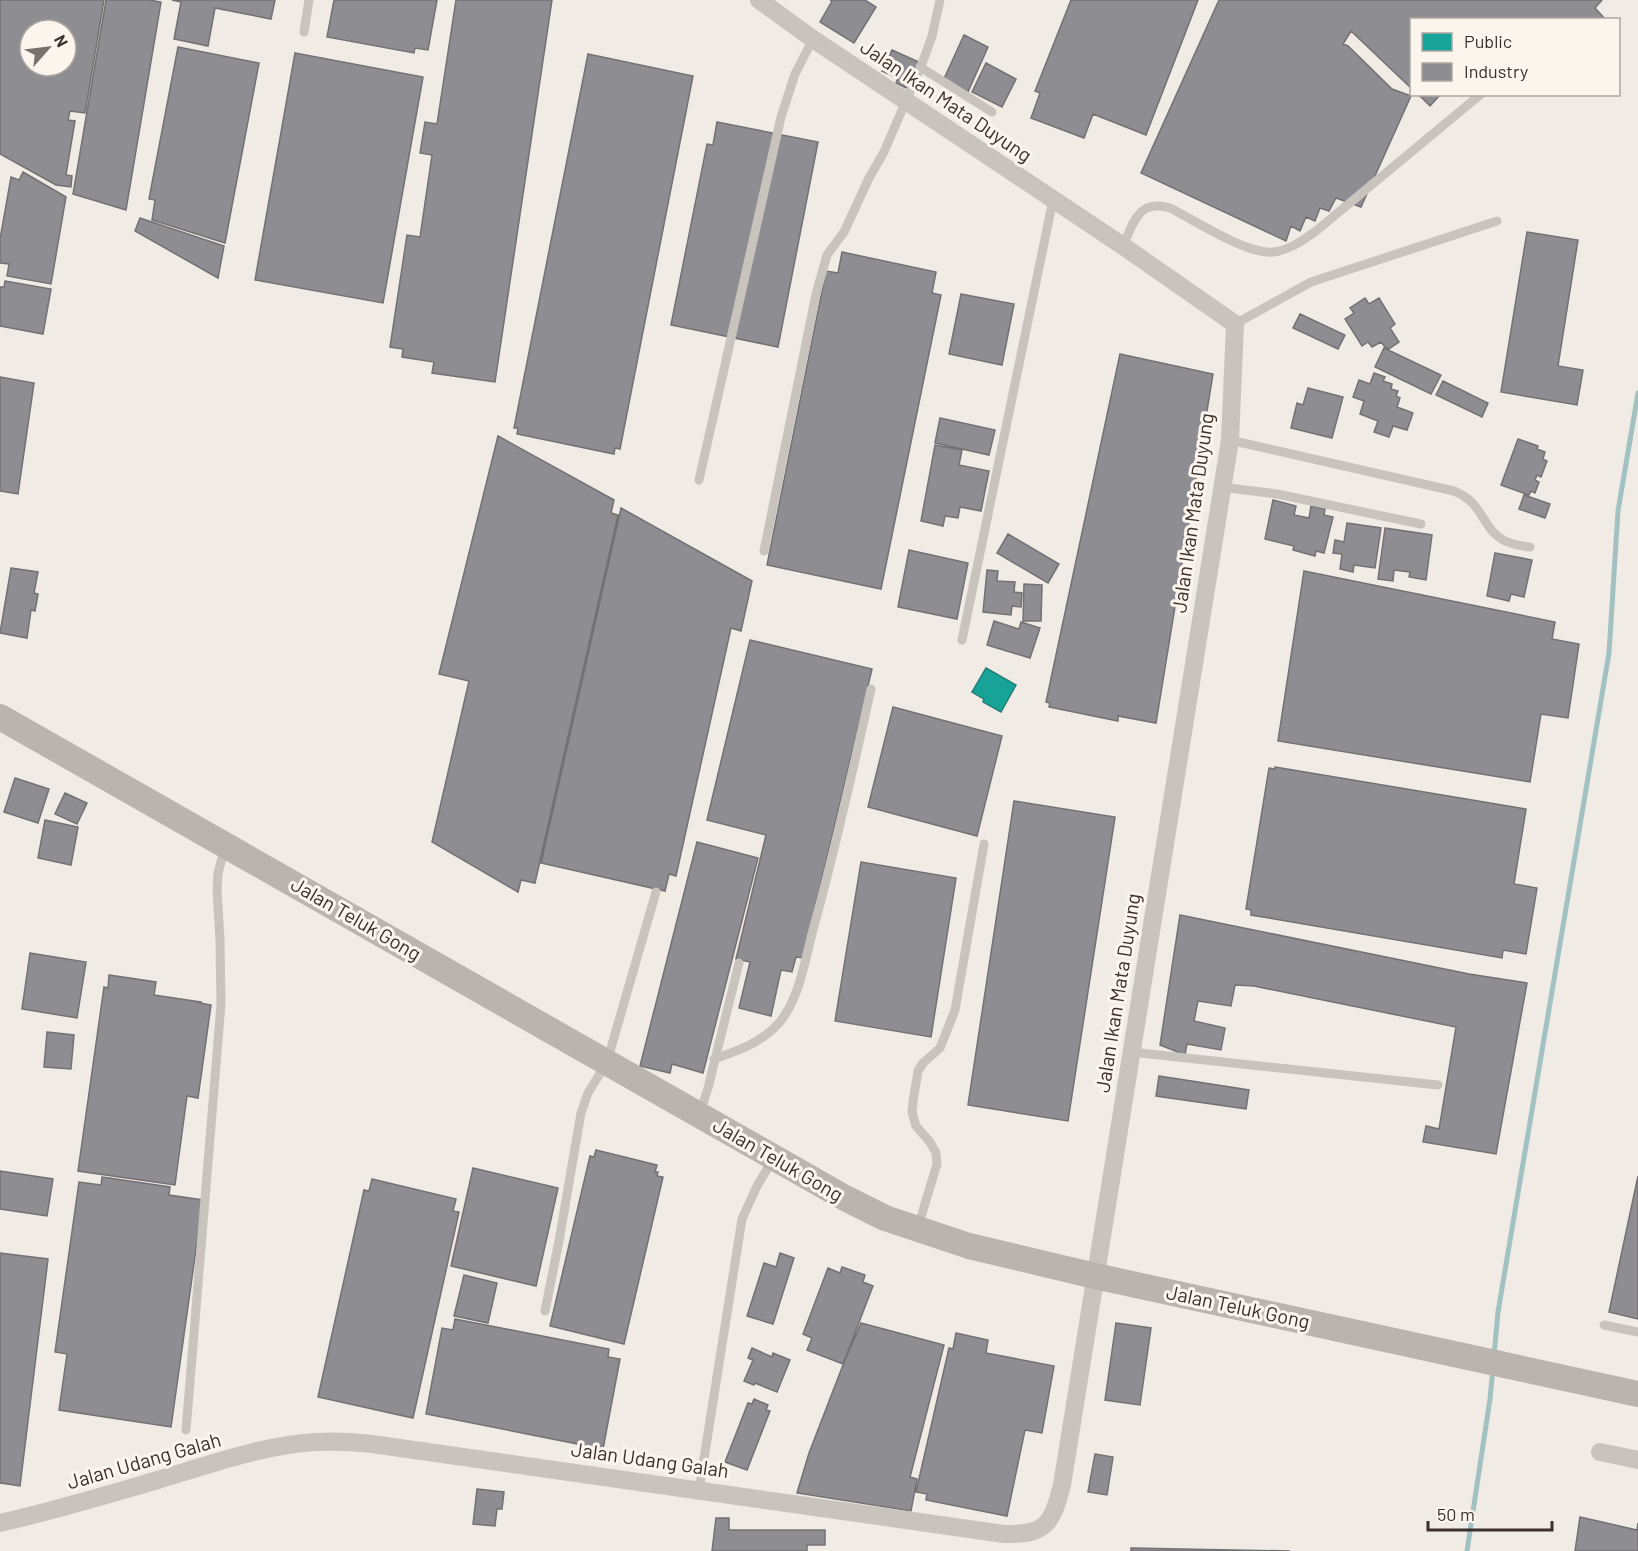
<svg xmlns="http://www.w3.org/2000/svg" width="1638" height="1551" font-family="Barlow,sans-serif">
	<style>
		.public { fill: #17a398; stroke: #228077; stroke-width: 1.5 }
		.industry { fill: #8d8d92; stroke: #747173; stroke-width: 1.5; fill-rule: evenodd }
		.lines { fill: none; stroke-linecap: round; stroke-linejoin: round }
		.stream { stroke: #a1c2c1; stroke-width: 5 }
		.lane { stroke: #c9c3be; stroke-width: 9 }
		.street { stroke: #c9c3be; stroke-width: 18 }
		.secondary { stroke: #bab3ae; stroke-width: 26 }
		.labels { text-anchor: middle; stroke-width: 6; stroke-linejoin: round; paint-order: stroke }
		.street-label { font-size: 20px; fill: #3b302b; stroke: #fbf5ee }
	</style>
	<rect width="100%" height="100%" fill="#f0ebe5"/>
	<path class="public" d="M986 668 1016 685 1001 712 983 702 984 699 972 692Z"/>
	<path class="industry" d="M0 0H104L85 113 70 111 68 120 75 121 66 175 72 176 71 187 56 185 0 154ZM30 30H66V66H30Z
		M106 0H149L161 2 126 210 73 194Z
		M172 0H275L271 19 215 8 208 46 174 39 181 2Z
		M334 0H437L428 50 415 48 414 53 327 37Z
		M456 0H552L495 382 432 373 434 362 402 357 403 349 390 347 407 235 420 237 432 155 420 153 425 122 437 124Z
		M830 0H865L876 7 854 43 820 22 832 1Z
		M1071 0H1198L1146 135 1093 114 1084 138 1031 118 1040 93 1035 91Z
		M1219 0H1602L1595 8 1606 20H1412V89L1351 31 1343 44 1348 46 1392 89 1411 96 1361 207 1336 198 1329 211 1320 208 1315 221 1306 217 1300 231 1291 226 1286 241 1141 173Z
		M964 35 988 47 967 94 942 83Z
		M178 47 259 63 225 243 152 220 155 200 149 199Z
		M892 50 919 62 906 88 896 83 898 78 882 71Z
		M295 53 423 77 383 303 255 280Z
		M588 54 693 76 620 449 615 448 614 454 517 434 518 428H514Z
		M986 63 1016 79 1002 107 972 92Z
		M1418 94H1441L1430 106Z
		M717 122 818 142 778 347 671 325 707 144 713 145Z
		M23 172 66 197 51 284 7 276 9 264 0 263V239L11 177 19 180Z
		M140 218 224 246 218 278 135 231Z
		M1527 232 1578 240 1558 366 1583 370 1577 405 1501 392Z
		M842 252 936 272 932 293 941 295 881 589 767 565 826 271 838 273Z
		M5 281 51 289 43 334 0 326V287H4Z
		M961 294 1014 304 1002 365 949 354Z
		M1365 298 1369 304 1379 298 1395 324 1390 328 1399 342 1389 349 1385 347 1381 342 1372 347 1368 342 1362 346 1345 319 1354 313 1350 308Z
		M1300 314 1345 335 1338 349 1293 328Z
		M1384 348 1441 375 1431 394 1375 367Z
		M1120 354 1213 374 1156 723 1118 716V721L1049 707 1050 703 1046 702Z
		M1374 373 1385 377 1383 381 1392 384 1391 389 1398 391 1396 396 1400 398 1397 407 1413 413 1407 430 1393 426 1389 437 1374 432 1378 421 1360 414 1364 401 1353 397 1359 380 1370 384Z
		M0 377 34 383 18 494 0 491Z
		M1443 381 1488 403 1482 417 1436 395Z
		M1308 388 1343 397 1332 438 1291 428 1297 403 1303 405Z
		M940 418 995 430 989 455 935 443Z
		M498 436 614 500 611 513 618 515 535 883 521 880 518 892 432 842 469 681 439 674Z
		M1518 439 1538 446 1537 449 1545 452 1543 459 1547 461 1541 477 1537 475 1535 480 1539 482 1535 493 1531 491 1529 495 1501 485Z
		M935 445 962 450 959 465 989 471 981 511 960 507 958 518 945 516 943 526 921 521Z
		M1524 495 1550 504 1545 518 1519 509Z
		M1273 500 1296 506 1294 515 1309 518 1311 506 1325 509 1324 515 1333 517 1324 553 1316 551 1315 556 1293 550 1294 546 1265 539Z
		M621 508 752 581 741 631 731 628 676 876 669 874 665 891 541 863Z
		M1347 523 1381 528 1375 568 1354 565 1353 572 1340 569 1342 554 1333 553 1335 540 1344 542Z
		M1385 528 1432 535 1426 580 1409 577 1410 572 1394 570 1393 581 1378 579Z
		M1008 534 1059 564 1048 583 997 553Z
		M909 550 968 563 957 619 898 607Z
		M1495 553 1532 560 1524 597 1511 594 1509 601 1487 596Z
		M11 568 38 572 34 593 38 594 35 611 31 610 27 638 0 633Z
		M987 570 998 571 997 581 1015 582 1014 592 1022 593 1021 607 1012 606 1011 615 983 612Z
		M1304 571 1555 622 1552 639 1579 644 1568 718 1541 714 1530 782 1278 741Z
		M1024 584 1042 585 1041 621H1023Z
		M994 621 1019 629 1021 622 1040 628 1030 658 987 645Z
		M750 640 872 669 803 958 796 957 792 972 781 970 771 1016 739 1008 750 962 736 959 766 835 707 820Z
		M893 707 1002 736 977 836 868 807Z
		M1275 767 1526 809 1514 884 1537 888 1526 954 1503 950 1502 958 1251 915V910L1246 909 1269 768 1275 769Z
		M15 778 49 789 38 823 4 812Z
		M65 793 87 803 77 824 55 814Z
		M1014 801 1115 817 1068 1121 968 1105Z
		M45 820 78 827 71 865 38 858Z
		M697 842 758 858 703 1073 672 1064 670 1073 640 1066Z
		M861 862 956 878 931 1037 835 1021Z
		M1180 915 1469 974 1527 983 1496 1154 1423 1142 1426 1126 1439 1129 1456 1027 1254 986 1235 985 1231 1006 1198 1001 1194 1021 1225 1028 1221 1050 1187 1044 1185 1055 1160 1045Z
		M30 953 86 962 77 1018 22 1009Z
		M109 975 156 982 154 995 201 1002 200 1003 211 1005 198 1098 187 1096 175 1185 78 1171 104 987 108 988Z
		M47 1032 74 1035 71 1069 44 1067Z
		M1159 1076 1249 1090 1246 1109 1156 1096Z
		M596 1150 657 1165 655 1172H658L657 1176 663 1177 624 1344 550 1326 590 1156 594 1157Z
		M473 1168 558 1188 536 1286 451 1266Z
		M0 1171 53 1179 47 1216 0 1209Z
		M1638 1176V1319L1609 1312Z
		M102 1177 170 1187 169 1195 203 1200 171 1427 59 1410 67 1354 55 1352 79 1182 101 1185Z
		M372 1179 456 1199 453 1211 459 1212 413 1418 318 1397 364 1190 369 1191Z
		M0 1253 48 1259 20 1486 0 1483Z
		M780 1253 794 1258 773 1324 747 1316 764 1263 776 1267Z
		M842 1267 865 1275 863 1282 873 1286 843 1364 807 1350 812 1338 803 1334 828 1268 840 1273Z
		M464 1275 497 1283 488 1323 454 1316Z
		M455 1319 609 1349 608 1357 620 1359 603 1449 426 1414 442 1328 453 1330Z
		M861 1323 944 1345 910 1477 917 1479 911 1511 797 1493 809 1453 843 1365Z
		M1116 1323 1151 1328 1140 1405 1105 1400Z
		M956 1333 988 1340 986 1353 1054 1366 1042 1433 1025 1430 1007 1516 926 1500 927 1494 916 1492 949 1348 953 1349Z
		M752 1348 772 1357 773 1353 790 1360 777 1392 755 1383 754 1385 744 1381 753 1360 748 1358Z
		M754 1399 768 1405 766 1410 770 1411 747 1470 725 1462 748 1403 752 1404Z
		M1095 1454 1113 1457 1107 1495 1088 1492Z
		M477 1489 504 1492 502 1509H497L495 1526 473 1524Z
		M1580 1517 1637 1530 1638 1523V1551H1575Z
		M716 1518H729V1530H825V1545H807V1551H712Z
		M1131 1548 1290 1551H1131Z"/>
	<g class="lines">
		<path class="stream" d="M1494 1356 1498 1312 1609 653 1618 511 1638 393
			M1467 1551 1490 1399 1493 1368"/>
		<path class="lane" d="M304 32 309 0
			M920 67 992 112
			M1123 246C1134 222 1138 199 1170 208 1196 221 1247 255 1274 252 1290 250 1303 240 1316 231L1481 94
			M1235 324 1311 282 1497 221
			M1230 440 1454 491C1484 503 1481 527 1503 540 1511 544 1521 546 1530 547
			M699 480 781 117 795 74 813 39
			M1221 487 1277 494 1421 524
			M764 551 816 294 827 255 844 232 869 178 884 152 923 61 932 36 940 0
			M962 640 1053 200
			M1131 1052 1438 1085
			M714 1059C737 1051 761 1043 778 1024 799 1001 805 960 813 930 835 850 853 770 871 689
			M700 1113 708 1088 739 963
			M918 1227 937 1164 936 1153 930 1142 916 1126 912 1112 913 1101 918 1071 923 1063 940 1048 955 1010 984 844
			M545 1311 559 1241 581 1113 588 1093 607 1062 656 892
			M1604 1325 1638 1332
			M186 1430 221 1004 220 940 217 890 218 873 225 847
			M699 1490 742 1219 757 1186 773 1159"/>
		<path class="street" d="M1600 1452 1638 1460
			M0 1523C53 1511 106 1495 158 1480 207 1465 267 1444 317 1442 336 1441 354 1442 372 1444L1004 1534C1046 1535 1052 1524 1062 1485L1230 440 1235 324 1123 246 813 39 759 0"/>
		<path class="secondary" d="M0 717 845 1198 885 1218 969 1246 1095 1276 1638 1394"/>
	</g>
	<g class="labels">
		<g class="street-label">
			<text transform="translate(946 101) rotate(34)" y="7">Jalan Ikan Mata Duyung</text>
			<text transform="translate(1193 513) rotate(-82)" y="7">Jalan Ikan Mata Duyung</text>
			<text transform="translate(356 919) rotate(30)" y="7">Jalan Teluk Gong</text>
			<text transform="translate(1118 993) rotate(-81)" y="7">Jalan Ikan Mata Duyung</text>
			<text transform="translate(778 1160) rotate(30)" y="7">Jalan Teluk Gong</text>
			<text transform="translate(1238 1307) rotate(12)" y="7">Jalan Teluk Gong</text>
			<text transform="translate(650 1460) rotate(8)" y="7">Jalan Udang Galah</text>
			<text transform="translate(144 1461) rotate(-16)" y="7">Jalan Udang Galah</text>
		</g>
	</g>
	<rect x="1410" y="18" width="210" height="78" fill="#fbf5ee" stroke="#aea6a0" stroke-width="1.5"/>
	<rect x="1422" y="33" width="30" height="18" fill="#17a398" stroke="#aea6a0" stroke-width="1.5"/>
	<text x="1464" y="48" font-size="18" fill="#3b302b">Public</text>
	<rect x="1422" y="63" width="30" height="18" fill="#8d8d92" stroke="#aea6a0" stroke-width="1.5"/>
	<text x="1464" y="78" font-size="18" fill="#3b302b">Industry</text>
	<g transform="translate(48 48) rotate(62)"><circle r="28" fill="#fbf5ee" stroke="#aea6a0" stroke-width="1.5"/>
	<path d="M0-4.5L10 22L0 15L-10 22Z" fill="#7a716c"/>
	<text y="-9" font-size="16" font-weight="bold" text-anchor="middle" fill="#3b302b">N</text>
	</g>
	<path d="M1428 1521v9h124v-9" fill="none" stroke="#3b302b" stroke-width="3"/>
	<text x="1437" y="1521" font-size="18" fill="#3b302b" stroke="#fbf5ee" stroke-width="4.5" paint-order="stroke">50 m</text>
</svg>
